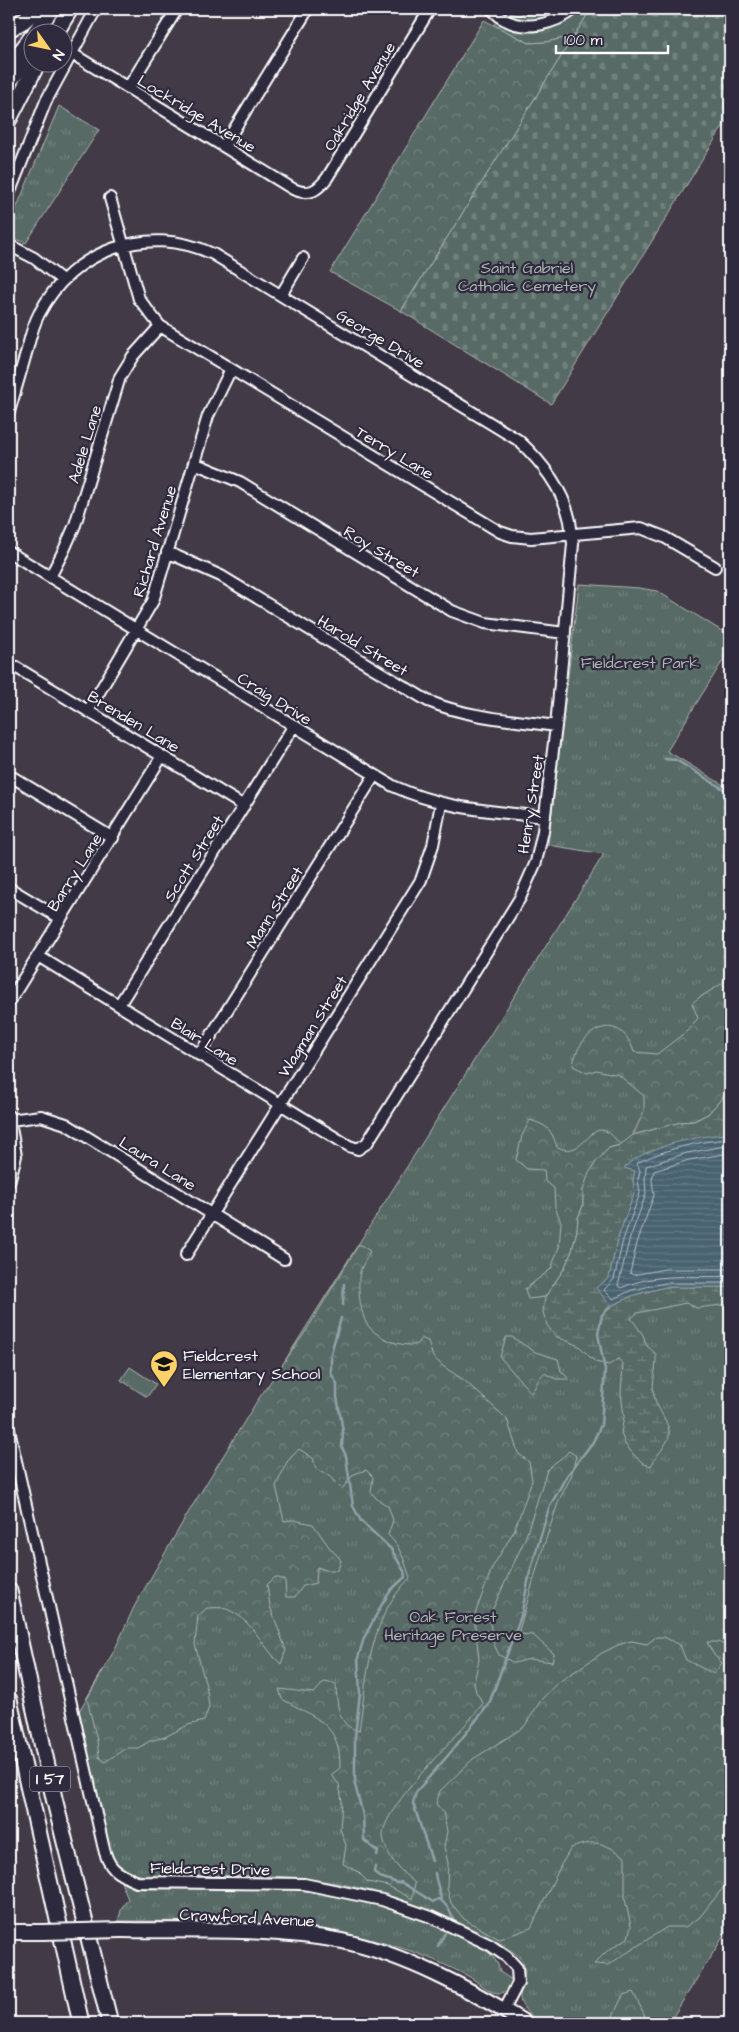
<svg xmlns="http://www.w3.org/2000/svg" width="739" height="2032" font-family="'Architects Daughter',sans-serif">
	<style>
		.grass { fill: url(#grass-tufts); stroke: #acb5b2 }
		.forest { fill: url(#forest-crowns); stroke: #acb5b2 }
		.wetland { fill: url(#wetland-marsh); stroke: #acb5b2 }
		.cemetery { fill: url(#cemetery-stones); stroke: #acb5b2 }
		.water { fill: url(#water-rules); stroke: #92a1a9 }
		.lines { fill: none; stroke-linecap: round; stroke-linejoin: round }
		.shore { stroke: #b6c0c6; stroke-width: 1 }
		.stream { stroke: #92a1a9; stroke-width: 2.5 }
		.minor-casing { stroke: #fff; stroke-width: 14 }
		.major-casing { stroke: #fff; stroke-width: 18 }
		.highway-casing { stroke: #fff; stroke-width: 19 }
		.minor { stroke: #2f2a3d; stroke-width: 10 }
		.major { stroke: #2f2a3d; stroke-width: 14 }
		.highway { stroke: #2f2a3d; stroke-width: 15 }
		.major-bridge-casing { stroke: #fff; stroke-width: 18; stroke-linecap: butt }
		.major-bridge { stroke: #2f2a3d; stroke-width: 14 }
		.labels { text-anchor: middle; stroke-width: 4.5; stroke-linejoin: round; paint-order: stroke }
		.shield { fill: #2f2a3d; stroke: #c1bfc5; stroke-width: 1 }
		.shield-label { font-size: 15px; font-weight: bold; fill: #fff }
		.street-label { font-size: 16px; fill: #fff; stroke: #2f2a3d }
		.park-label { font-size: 16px; fill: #acb5b2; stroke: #2f2a3d }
		.poi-label { font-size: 16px; fill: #fff; stroke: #2f2a3d; text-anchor: start }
	</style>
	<defs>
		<pattern id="grass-tufts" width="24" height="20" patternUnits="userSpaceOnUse" patternTransform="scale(1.25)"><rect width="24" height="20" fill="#586b65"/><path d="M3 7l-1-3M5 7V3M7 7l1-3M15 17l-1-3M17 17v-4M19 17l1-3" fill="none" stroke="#71817c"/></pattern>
		<pattern id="forest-crowns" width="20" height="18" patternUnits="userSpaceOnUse" patternTransform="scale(1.25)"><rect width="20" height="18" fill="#586b65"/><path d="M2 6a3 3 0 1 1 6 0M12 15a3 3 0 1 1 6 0" fill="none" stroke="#71817c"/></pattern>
		<pattern id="wetland-marsh" width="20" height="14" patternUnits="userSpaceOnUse" patternTransform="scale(1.25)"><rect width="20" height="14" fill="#586b65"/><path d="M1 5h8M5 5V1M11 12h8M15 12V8" fill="none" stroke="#71817c"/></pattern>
		<pattern id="cemetery-stones" width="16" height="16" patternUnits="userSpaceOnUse" patternTransform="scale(1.25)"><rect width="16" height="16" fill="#586b65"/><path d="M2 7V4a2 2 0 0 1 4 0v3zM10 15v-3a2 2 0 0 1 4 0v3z" fill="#71817c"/></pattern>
		<pattern id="water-rules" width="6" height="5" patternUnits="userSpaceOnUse" patternTransform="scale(1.25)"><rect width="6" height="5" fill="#496270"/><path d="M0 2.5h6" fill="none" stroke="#647a85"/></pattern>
	</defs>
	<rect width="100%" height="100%" fill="#433a48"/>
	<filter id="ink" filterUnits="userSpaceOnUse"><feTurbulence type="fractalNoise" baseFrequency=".02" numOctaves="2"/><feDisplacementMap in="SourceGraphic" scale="10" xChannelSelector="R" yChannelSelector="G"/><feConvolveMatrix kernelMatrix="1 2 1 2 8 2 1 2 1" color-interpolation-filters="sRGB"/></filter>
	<g filter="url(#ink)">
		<path class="grass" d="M535 9H591L574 36 546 42 529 43 494 25 502 12 519 15Z
			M59 106 99 130 26 243 9 236V226Z
			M579 584 639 588 657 591 730 636V649L667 751 730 789V1926L669 2023C641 2023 613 2023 586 2023 573 2023 560 2025 548 2023 537 2022 519 2009 520 1996 523 1972 534 1965 507 1948 447 1912 378 1887 308 1879 256 1873 202 1876 150 1877 133 1874 120 1870 111 1855L79 1711 286 1359 604 854 548 845Z
			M130 1367 156 1384 147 1397 121 1380Z
			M121 1882 133 1888 144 1889C194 1889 246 1885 296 1890 352 1895 409 1911 459 1937 476 1945 497 1952 500 1972L512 1980 513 1984C510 1989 504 1994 497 1993 488 1992 476 1980 468 1976 446 1965 424 1955 401 1948 309 1919 213 1922 118 1921L122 1907 128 1899Z"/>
		<path class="forest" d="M484 20 529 43 546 42 574 36 401 311 330 272Z
			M730 977V1093L724 1096 708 1114 694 1121 681 1122 633 1135 644 1111V1096L619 1075 596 1070 587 1073 573 1066C578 1029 620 1008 634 1052L657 1054 687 1031 698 1018 692 1003C704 993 718 988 730 977Z
			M530 1120C548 1126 551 1129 557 1147 585 1160 589 1119 609 1133 613 1135 617 1141 620 1145L609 1148 583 1190V1206L578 1218 577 1230 572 1251 564 1269 545 1297 528 1299 525 1289 551 1269 559 1247 561 1222 555 1207 554 1188 545 1181 544 1170 527 1169 516 1160 522 1136Z
			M359 1244 370 1251C367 1258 362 1265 360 1272 357 1286 360 1318 370 1328 382 1340 399 1346 416 1345L421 1338 428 1341 433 1357 444 1367 464 1380 507 1419 518 1453 529 1462 532 1480 522 1509 514 1531 492 1568 474 1617 479 1659 474 1683 476 1692 483 1703C465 1730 380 1808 383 1837 386 1856 400 1871 415 1883L412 1899 388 1886 368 1882 357 1871 343 1864 346 1845 340 1829 342 1801 339 1784 331 1775 340 1768C341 1723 315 1718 282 1699L279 1689 314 1693 324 1682 336 1684C337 1703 337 1726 359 1731 367 1678 369 1617 410 1578 405 1562 400 1546 388 1535L393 1520 388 1506 377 1499 371 1492 373 1477 366 1470 354 1474 342 1489 329 1476 316 1469 313 1458 299 1449 287 1462 276 1486 284 1521 293 1520 313 1524 329 1547 341 1560 338 1570H326L317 1567 316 1583 303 1586 295 1597H286L285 1580 275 1577 267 1585 270 1606 286 1650 281 1664C262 1647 250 1615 223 1608 218 1607 212 1608 207 1608L198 1616 195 1644 207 1690 209 1707 204 1721 188 1725 165 1737 150 1741 138 1748H126L105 1762 99 1757 97 1740 87 1699 115 1649 134 1607 188 1513 257 1401 306 1331Z
			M506 1337H512L535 1352 558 1359 561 1371 569 1379H556L544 1373C536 1381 537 1386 531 1393L500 1357Z
			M569 1451 576 1456 571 1477 559 1500 541 1554 518 1634 533 1635 554 1654 552 1662 530 1659 514 1663 499 1655 493 1642 489 1617 525 1539 547 1470C554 1462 562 1459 569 1451Z
			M656 1637H664L680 1645 686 1660 714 1674 722 1663 714 1655 707 1642H719L730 1649V1879L699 1918 685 1927H667L608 1965 594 1964 607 1951 628 1938 631 1926 625 1899V1857C603 1842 596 1839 571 1848L561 1865 531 1928 499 1939 464 1919 451 1903 447 1888 448 1863 444 1847 447 1831 443 1812 436 1804 440 1791 473 1759 524 1727 541 1700 556 1684 602 1653 618 1645 631 1641 647 1644Z
			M633 1992 644 2014 646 2023H607L611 2020 623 1995Z"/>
		<path class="wetland" d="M730 1093V1134L722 1135 625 1168 635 1171 633 1180 635 1191 618 1238 609 1278 611 1306 634 1295 665 1287H730V1304L697 1308 686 1303 637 1313 631 1318 643 1335 647 1346 656 1354C657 1369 651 1382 654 1396 657 1410 671 1423 669 1436 668 1443 655 1458 651 1466L644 1464 634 1455 625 1444 621 1433 624 1417 621 1393 623 1364 618 1359 609 1365 595 1362 579 1346 555 1336 547 1325 543 1312 545 1297 564 1269 572 1251 577 1230 578 1218 583 1206V1190L589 1173 596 1162 609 1148 620 1145 633 1135 681 1122 694 1121 708 1114 724 1096Z"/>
		<path class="cemetery" d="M591 9H730V115L551 404 401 311Z"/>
		<path class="water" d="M730 1134V1287H665L634 1295 611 1306 596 1288 609 1278 618 1238 635 1191 633 1180 635 1171 624 1168C644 1146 701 1135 730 1134Z"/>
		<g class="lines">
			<path class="shore" d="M730 1139C699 1141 665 1149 637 1163L640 1171 638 1180 640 1193 623 1240 614 1279 604 1290 613 1299 632 1290 665 1283H730
				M730 1145 687 1153 646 1166 645 1180 646 1194 629 1241 618 1286 621 1288C656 1272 693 1278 730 1276
				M730 1153 689 1160 654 1171 652 1180 654 1195 637 1243 630 1273 633 1275 665 1269H730"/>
			<path class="stream" d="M665 759 676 760 730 793
				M343 1305 344 1284
				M341 1318 331 1353V1373L337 1384V1397L343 1431 342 1447 346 1456 353 1506 361 1521 391 1549 404 1571 405 1577 391 1590 381 1606 364 1638 358 1658 360 1693 355 1736V1785L363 1815 364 1840 378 1852 377 1855
				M432 1861 413 1803 416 1792 451 1752 489 1704 521 1616 530 1572 549 1508 566 1477 593 1442 601 1425 605 1370 598 1334 602 1315 611 1306
				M375 1867 374 1872 380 1877 398 1883 401 1882 433 1902 438 1899 441 1900
				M435 1873C436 1883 440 1890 441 1900L449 1909 453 1919
				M438 1946 445 1933"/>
			<g class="minor-casing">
				<path id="minor" d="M491 9C496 12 498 16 503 19 526 32 555 24 575 9
					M71 53 293 189C309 196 317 191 327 178L430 9
					M128 88 177 9
					M224 146 308 9
					M9 194 46 101 96 9
					M110 198 139 299 160 326 500 532 512 536 531 538 641 528 664 537 715 567
					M9 245 34 258 62 280
					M281 295 303 258
					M9 412C15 392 21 371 27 350 30 338 33 325 39 314 72 250 147 223 213 254L518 440C542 462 563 489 570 521 571 528 572 536 573 544L556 726 543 831 536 862 520 898 367 1143 358 1149 349 1146 38 956
					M194 463 240 482 452 611 485 623 565 633
					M9 552 393 786C443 809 490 811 545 817
					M167 552 221 576 428 701C469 718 513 720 556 726
					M50 577 64 550 75 525 120 377 133 356 160 326
					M9 663 244 806
					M88 711 153 601 208 416 230 371
					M9 775 113 838
					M9 888 61 919
					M9 1002 162 756
					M119 1005 293 727
					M199 1055 374 776
					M9 1116 16 1156 9 1182
					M10 1120 41 1116 66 1124 284 1259
					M186 1255 421 880 433 845 441 804
					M9 1430 103 1845C108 1869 116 1873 137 1882L304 1884 382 1900 431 1917 490 1945 507 1957 517 1968 518 1983 504 2010"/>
			</g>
			<g class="major-casing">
				<path id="major" d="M35 32 52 9
					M9 67 32 36
					M9 82 32 54
					M121 1930C194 1931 270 1927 342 1941 407 1955 469 1989 525 2023
					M9 1932H42"/>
			</g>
			<g class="highway-casing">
				<path id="highway" d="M9 29 23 21 37 9
					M56 32 70 9
					M9 119 38 62
					M9 1591 54 1798 110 2023
					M9 1700 81 2023"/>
			</g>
			<use href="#minor" class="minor"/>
			<use href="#major" class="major"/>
			<use href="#highway" class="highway"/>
			<g class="major-bridge-casing">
				<path id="major-bridge" d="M42 1932 121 1930"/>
			</g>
			<use href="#major-bridge" class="major-bridge"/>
		</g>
	</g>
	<defs>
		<g id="school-pin" transform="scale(1.4375)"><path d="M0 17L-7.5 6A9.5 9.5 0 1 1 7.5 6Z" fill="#ffd166" stroke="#2f2a3d"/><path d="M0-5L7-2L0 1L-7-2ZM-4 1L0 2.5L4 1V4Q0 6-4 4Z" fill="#111"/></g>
	</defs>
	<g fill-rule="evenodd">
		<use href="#school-pin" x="164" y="1364"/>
	</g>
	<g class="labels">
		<rect class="shield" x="30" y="1766.5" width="40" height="25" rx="4"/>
		<g class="shield-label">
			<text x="50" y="1784">I 57</text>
		</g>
		<g class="street-label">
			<text transform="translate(359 96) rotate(-59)" y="6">Oakridge Avenue</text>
			<text transform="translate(197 113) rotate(31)" y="6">Lockridge Avenue</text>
			<text transform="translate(381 338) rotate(31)" y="6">George Drive</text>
			<text transform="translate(84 444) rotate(-73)" y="6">Adele Lane</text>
			<text transform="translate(395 452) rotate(31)" y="6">Terry Lane</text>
			<text transform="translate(154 541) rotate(-73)" y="6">Richard Avenue</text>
			<text transform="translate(382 551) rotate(31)" y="6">Roy Street</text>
			<text transform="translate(363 645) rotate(31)" y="6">Harold Street</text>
			<text transform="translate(275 698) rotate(32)" y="6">Craig Drive</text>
			<text transform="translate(134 721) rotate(31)" y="6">Brenden Lane</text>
			<text transform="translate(530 804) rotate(-81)" y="6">Henry Street</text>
			<text transform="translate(193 858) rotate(-58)" y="6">Scott Street</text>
			<text transform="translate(74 872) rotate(-58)" y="6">Barry Lane</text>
			<text transform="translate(274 907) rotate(-58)" y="6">Mann Street</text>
			<text transform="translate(312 1026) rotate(-58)" y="6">Wagman Street</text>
			<text transform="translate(205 1041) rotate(32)" y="6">Blair Lane</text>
			<text transform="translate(158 1163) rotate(32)" y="6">Laura Lane</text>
			<text transform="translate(210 1868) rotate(1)" y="6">Fieldcrest Drive</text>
			<text transform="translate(247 1917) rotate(3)" y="6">Crawford Avenue</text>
		</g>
		<g class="park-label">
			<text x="527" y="273">Saint Gabriel<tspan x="527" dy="18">Catholic Cemetery</tspan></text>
			<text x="640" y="668">Fieldcrest Park</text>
			<text x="453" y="1622">Oak Forest<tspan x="453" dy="18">Heritage Preserve</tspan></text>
		</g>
		<g class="poi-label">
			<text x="183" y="1361">Fieldcrest<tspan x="183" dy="18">Elementary School</tspan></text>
		</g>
	</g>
	<rect width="739" height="2032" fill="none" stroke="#2f2a3d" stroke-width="30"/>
	<rect x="15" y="15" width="709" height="2002" fill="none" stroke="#fff" stroke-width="2" filter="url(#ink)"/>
	<g transform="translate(48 48) rotate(123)"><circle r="24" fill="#2f2a3d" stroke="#827f8b"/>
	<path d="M0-4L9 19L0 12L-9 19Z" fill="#ffd166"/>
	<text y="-8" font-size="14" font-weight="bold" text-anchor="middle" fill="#ffffff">N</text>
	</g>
	<path d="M556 45v8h112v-8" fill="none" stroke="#ffffff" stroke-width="2.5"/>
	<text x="564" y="45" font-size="15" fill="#ffffff" stroke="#2f2a3d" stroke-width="4" paint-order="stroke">100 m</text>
</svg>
